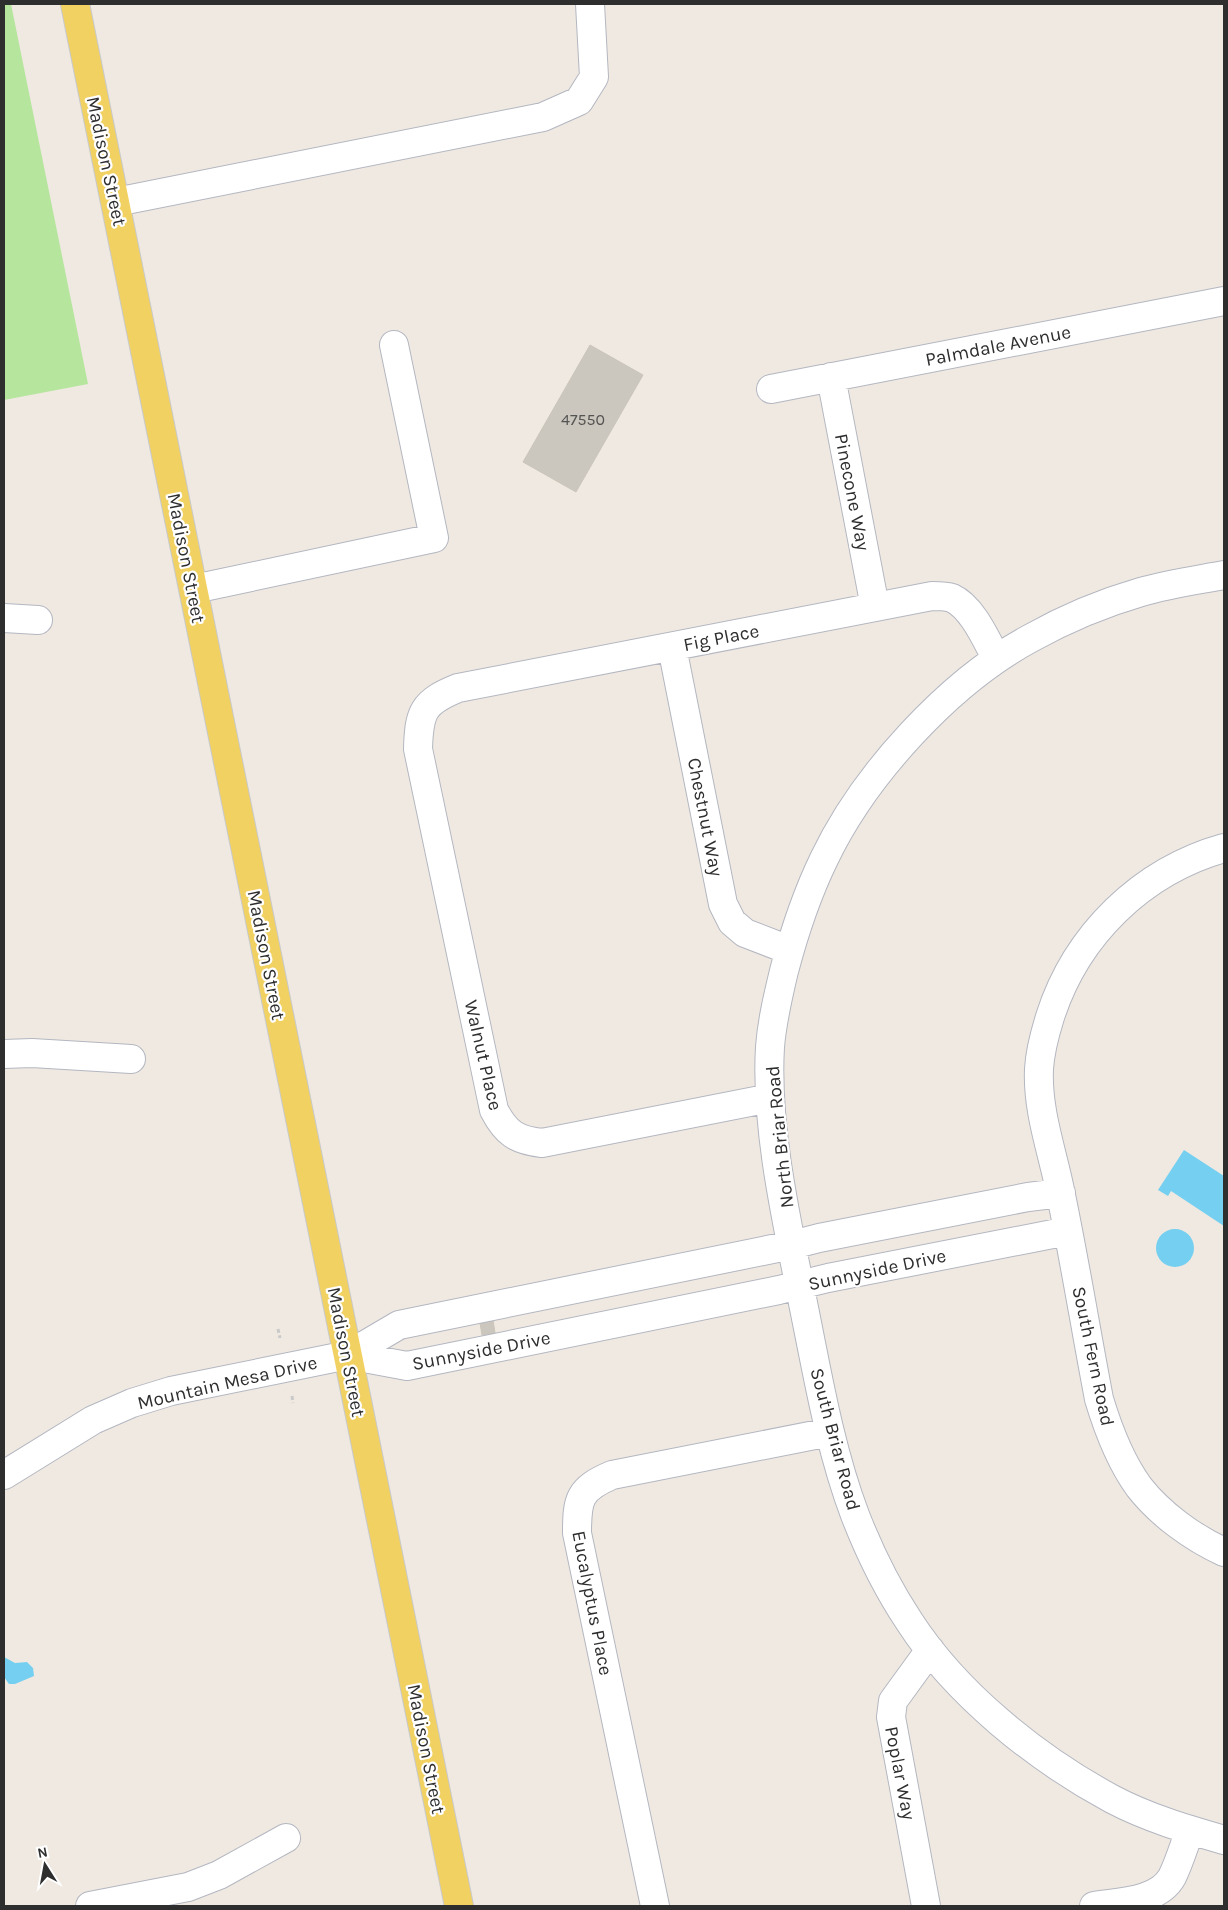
<svg xmlns="http://www.w3.org/2000/svg" width="1228" height="1910" font-family="Karla,sans-serif">
	<style>
		.green { fill: #b6e59e }
		.water { fill: #75cff0 }
		.building { fill: #cbc7bf; stroke: #cbc5ba }
		.lines { fill: none; stroke-linecap: round; stroke-linejoin: round }
		.minor-casing { stroke: #b4b7c1; stroke-width: 30 }
		.major-casing { stroke: #c9c9c9; stroke-width: 30 }
		.path { stroke: #c9c9c9; stroke-width: 3; stroke-dasharray: 4 2.5; stroke-linecap: butt }
		.minor { stroke: #fff; stroke-width: 28 }
		.major { stroke: #f2d163; stroke-width: 28 }
		.labels { text-anchor: middle; stroke-width: 4.5; stroke-linejoin: round; paint-order: stroke }
		.number-label { font-size: 16px; fill: #555452 }
		.street-label { font-size: 19px; fill: #2e2e2e; stroke: #fff }
	</style>
	<rect width="100%" height="100%" fill="#efe9e1"/>
	<path class="green" d="M4 4H11L88 384 4 400Z"/>
	<path class="water" d="M1184 1150 1224 1176V1226L1171 1191 1168 1196 1158 1190Z
		M1156 1248a19 19 0 1 1 38 0a19 19 0 1 1-38 0Z
		M4 1657 15 1663 27 1662 33 1668 34 1676 15 1684H9L4 1677Z"/>
	<path class="building" d="M590 345 643 375 576 492 523 462Z
		M493 1320 495 1333 482 1335 480 1323Z"/>
	<g class="lines">
		<g class="minor-casing">
			<path id="minor" d="M116 202 543 117 579 101 594 77 590 4
				M831 377 875 607
				M771 389 1224 301
				M1224 575C1197 580 1168 584 1141 592 1103 603 1065 619 1031 638 949 682 864 775 824 859 807 894 794 933 784 971 778 996 772 1021 770 1047 765 1129 788 1227 804 1308 818 1377 830 1449 855 1515 869 1551 887 1588 909 1621 956 1694 1036 1758 1112 1799 1148 1818 1186 1829 1224 1840
				M194 589 434 538 394 345
				M4 618 38 620
				M672 647 723 904 732 922 745 933 789 950
				M1224 848C1142 871 1076 935 1050 1017 1045 1033 1040 1051 1039 1069 1037 1112 1053 1153 1061 1195 1075 1263 1086 1331 1099 1399 1108 1429 1120 1461 1139 1487 1160 1514 1193 1538 1224 1552
				M4 1054 32 1053 131 1059
				M770 1098 542 1143C516 1140 506 1133 494 1110L418 749C419 712 423 702 458 688L932 596C938 596 946 596 952 598 972 607 986 639 996 658
				M348 1355 407 1366 779 1290 828 1278 1068 1231
				M4 1475 93 1420 132 1403 171 1391 348 1355 399 1325 792 1245 819 1238 1028 1197 1061 1193
				M90 1906 188 1887 219 1875 286 1838
				M655 1906 577 1533C577 1499 579 1489 612 1475L830 1432
				M926 1906 891 1717 893 1701 930 1650
				M1094 1906C1118 1902 1158 1902 1172 1877 1179 1863 1184 1846 1190 1830"/>
		</g>
		<g class="major-casing">
			<path id="major" d="M75 4 459 1906"/>
		</g>
		<path class="path" d="M278 1329 280 1338
			M292 1396 293 1403"/>
		<use href="#minor" class="minor"/>
		<use href="#major" class="major"/>
	</g>
	<g class="labels">
		<g class="number-label">
			<text x="583" y="425">47550</text>
		</g>
		<g class="street-label">
			<text transform="translate(107 161) rotate(78)" y="7">Madison Street</text>
			<text transform="translate(998 345) rotate(-11)" y="7">Palmdale Avenue</text>
			<text transform="translate(853 492) rotate(79)" y="7">Pinecone Way</text>
			<text transform="translate(187 558) rotate(79)" y="7">Madison Street</text>
			<text transform="translate(721 637) rotate(-11)" y="7">Fig Place</text>
			<text transform="translate(706 817) rotate(79)" y="7">Chestnut Way</text>
			<text transform="translate(267 955) rotate(79)" y="7">Madison Street</text>
			<text transform="translate(484 1055) rotate(77)" y="7">Walnut Place</text>
			<text transform="translate(779 1137) rotate(-96)" y="7">North Briar Road</text>
			<text transform="translate(877 1269) rotate(-12)" y="7">Sunnyside Drive</text>
			<text transform="translate(481 1350) rotate(-11)" y="7">Sunnyside Drive</text>
			<text transform="translate(347 1352) rotate(79)" y="7">Madison Street</text>
			<text transform="translate(1094 1356) rotate(78)" y="7">South Fern Road</text>
			<text transform="translate(227 1382) rotate(-13)" y="7">Mountain Mesa Drive</text>
			<text transform="translate(836 1439) rotate(75)" y="7">South Briar Road</text>
			<text transform="translate(593 1603) rotate(79)" y="7">Eucalyptus Place</text>
			<text transform="translate(427 1749) rotate(79)" y="7">Madison Street</text>
			<text transform="translate(901 1773) rotate(79)" y="7">Poplar Way</text>
		</g>
	</g>
	<rect width="1228" height="1910" fill="none" stroke="#2e2e2e" stroke-width="10"/>
	<g transform="translate(45 1865) rotate(349)" stroke="#ffffff" stroke-width="4" paint-order="stroke">
	<path d="M0-4L9 19L0 12L-9 19Z" fill="#2e2e2e"/>
	<text y="-8" font-size="14" font-weight="bold" text-anchor="middle" fill="#2e2e2e">N</text>
	</g>
</svg>
